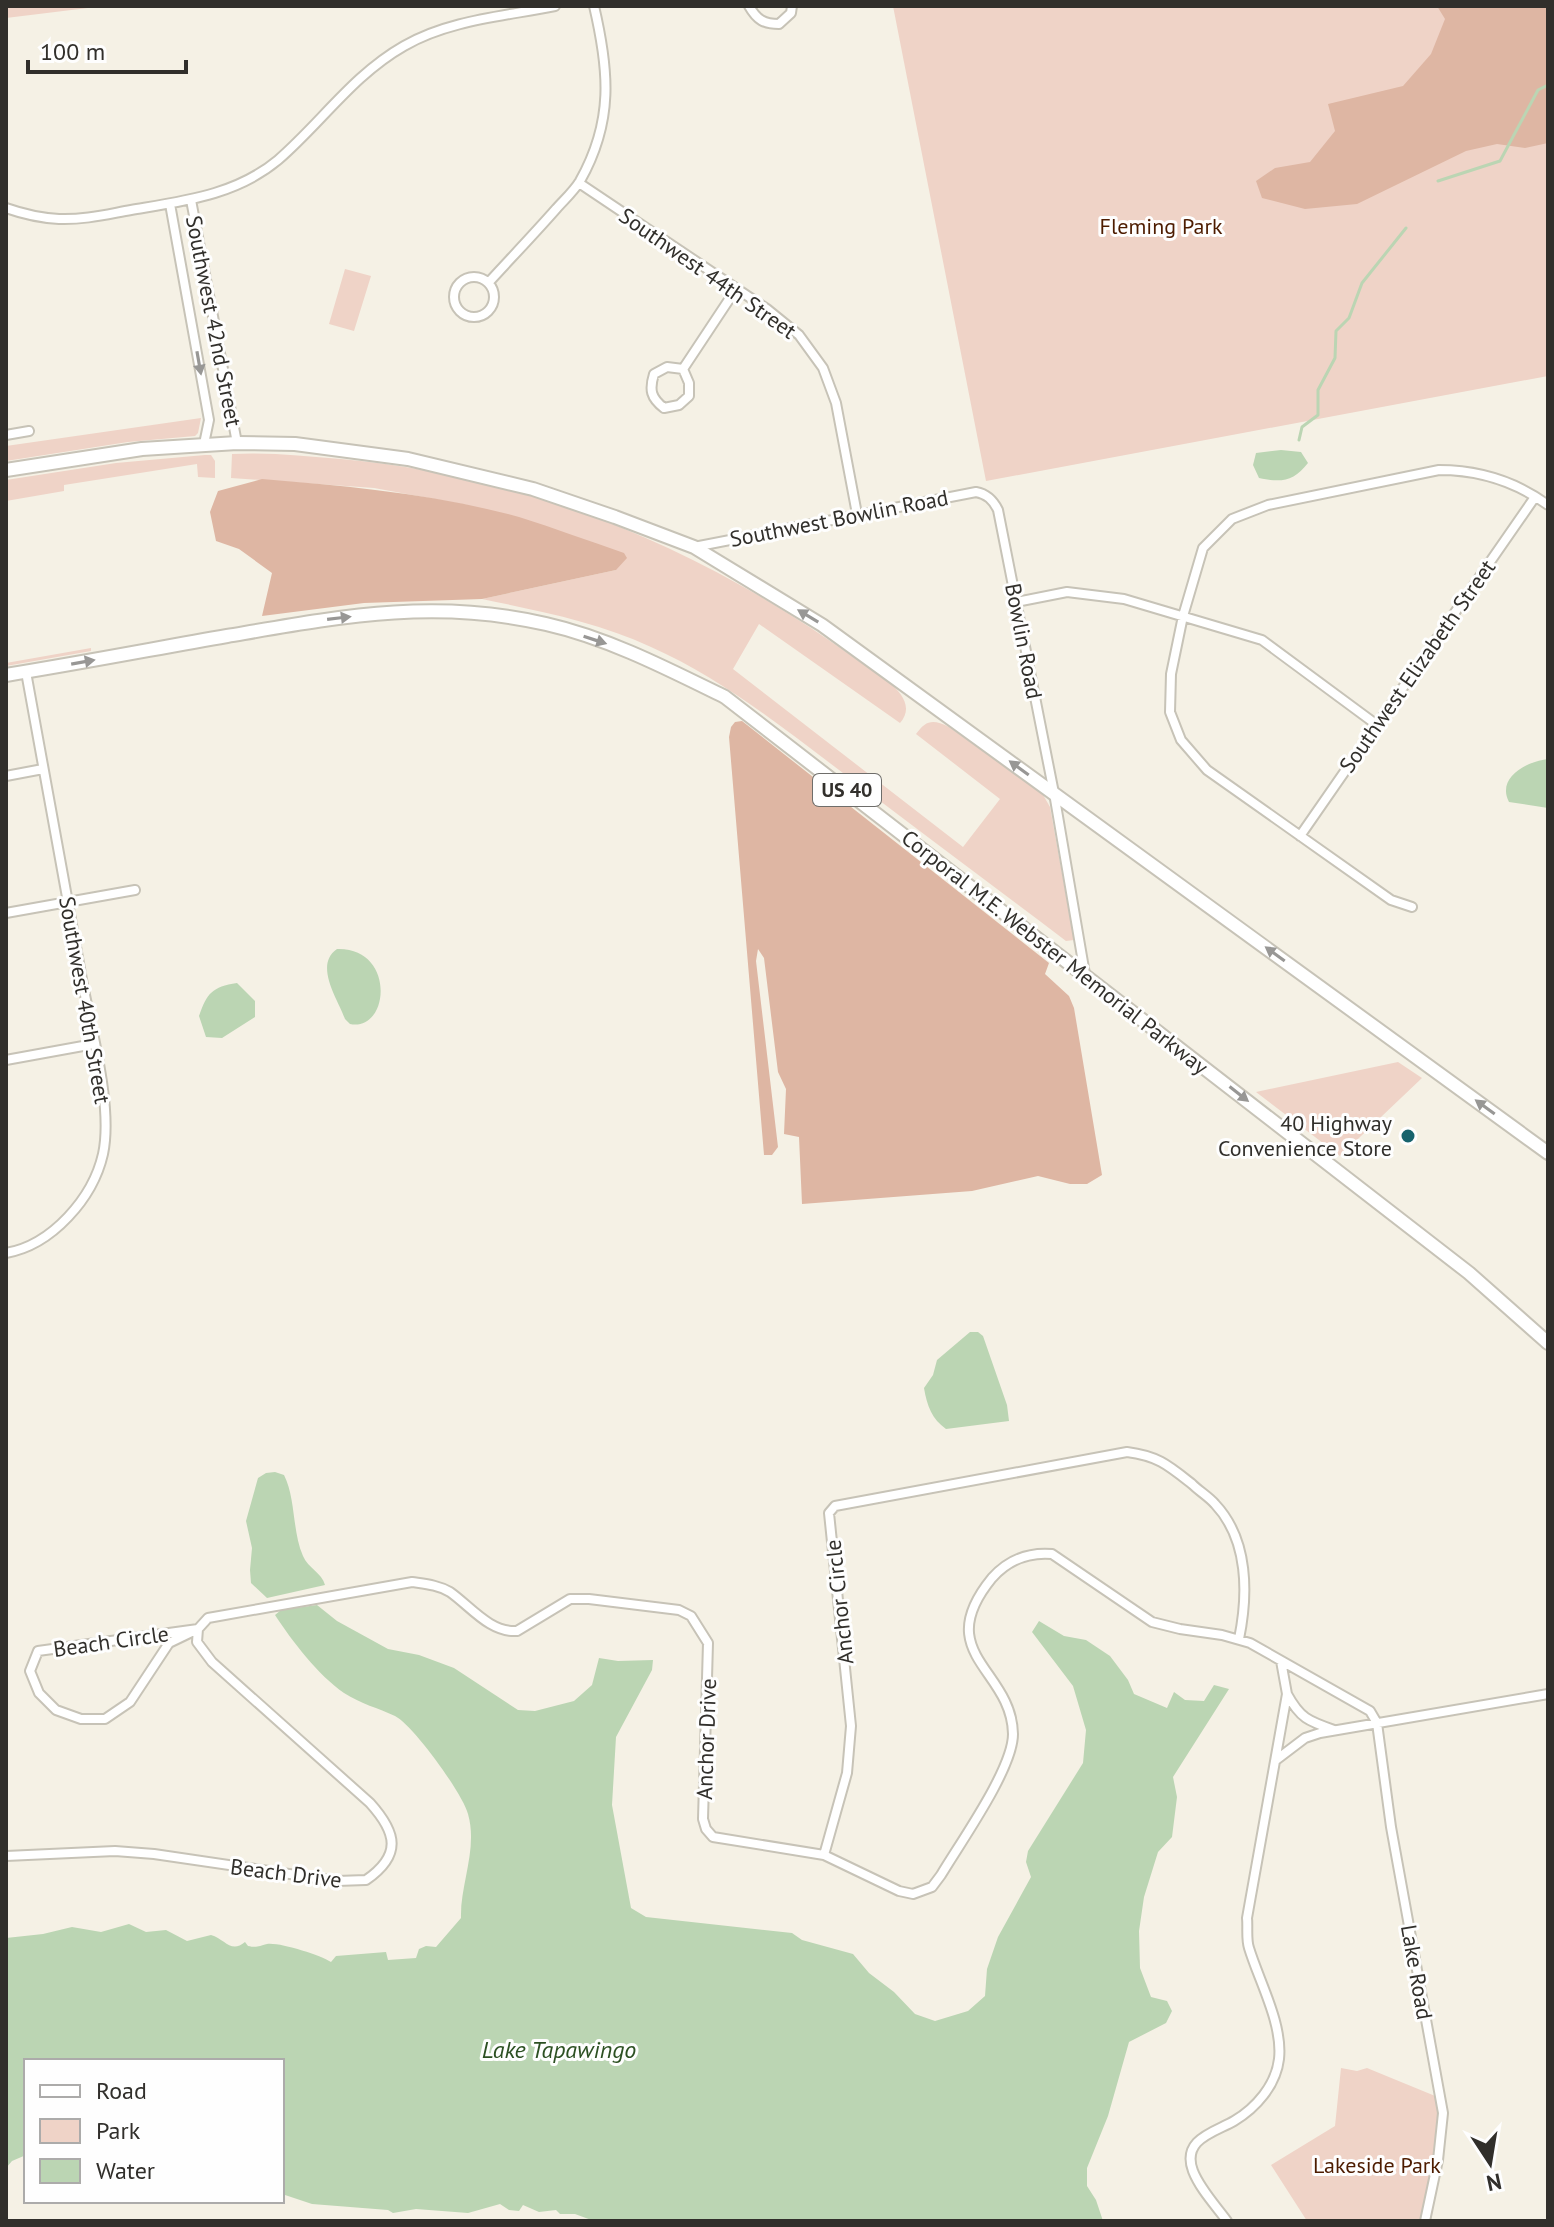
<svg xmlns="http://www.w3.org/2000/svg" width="1554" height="2227" font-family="'PT Sans',sans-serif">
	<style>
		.green { fill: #efd3c7 }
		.forest { fill: #deb6a3 }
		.water { fill: #bbd5b3 }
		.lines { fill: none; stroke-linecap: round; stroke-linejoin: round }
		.stream { stroke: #bbd5b3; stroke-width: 3 }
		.minor-casing { stroke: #c7c3b7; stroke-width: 12 }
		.primary-casing { stroke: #c7c3b7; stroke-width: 16 }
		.minor { stroke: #fff; stroke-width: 8 }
		.primary { stroke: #fff; stroke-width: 12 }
		.oneway { fill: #989795 }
		.poi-dot { fill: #17636d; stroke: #fefefe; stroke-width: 3 }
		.labels { text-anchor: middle; stroke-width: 6; stroke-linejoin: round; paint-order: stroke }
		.shield { fill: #fefefe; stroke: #6e6d6a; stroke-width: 2 }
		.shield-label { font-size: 20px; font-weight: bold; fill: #312f2b }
		.park-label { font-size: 22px; fill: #4d1c00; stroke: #fefefe }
		.street-label { font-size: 22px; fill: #312f2b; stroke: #fefefe }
		.poi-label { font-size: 22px; fill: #312f2b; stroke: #fefefe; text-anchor: end }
		.water-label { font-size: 24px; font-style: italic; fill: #2c5022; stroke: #fefefe }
	</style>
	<rect width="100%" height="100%" fill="#f5f1e5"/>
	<path class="green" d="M6 6H104L6 18Z
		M893 6H1548V376L986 481Z
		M345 269 371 276 354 331 329 324Z
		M201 418 198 433 195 436 128 442 6 461V446Z
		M232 454C268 452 305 456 341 459 531 476 707 550 860 662 878 674 922 698 900 723L759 624 733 669 963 847 1000 799 916 734C926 720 933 719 949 727L1042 793 1050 807 1074 940 1066 941C992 885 917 829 843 773 782 727 721 678 651 647 598 622 539 611 482 599L616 570 467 505 374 488 231 478Z
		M205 455H211L215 461V478L198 477 197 464 64 485V491L6 501V480L116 463Z
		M91 648V651L6 666V663Z
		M1398 1062 1422 1078 1340 1156 1256 1092Z
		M1341 2068 1357 2071 1367 2068 1440 2098 1443 2113 1424 2221H1307L1271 2165 1335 2126Z"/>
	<path class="forest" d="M1437 6H1548V143L1525 148 1497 144 1466 151 1357 204 1305 209 1262 198 1256 181 1275 168 1310 162 1335 131 1328 104 1403 86 1431 54 1445 19Z
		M262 479C348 486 435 494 519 517 554 528 589 541 624 553L627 558 616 570 482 599 364 603 262 616 272 573 239 549 216 541 210 512 218 491Z
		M742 721 1049 963 1045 974 1069 996 1074 1008 1102 1175 1087 1184H1070L1038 1176 972 1191 802 1204 799 1137 784 1134 786 1089 778 1072 764 958 758 949 756 961 778 1147 772 1155H764L729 737 731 727 735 722Z"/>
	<path class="water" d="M1281 450 1301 452 1308 463C1294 481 1282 483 1259 478L1253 465 1256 453Z
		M1548 759V808L1509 802C1496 777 1528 761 1548 759Z
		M337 949C396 947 390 1032 350 1024L345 1019C337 998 314 965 337 949Z
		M237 983 255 1001V1017L222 1038 206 1037 199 1016C207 993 212 987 237 983Z
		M970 1332H978L983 1336 1007 1405 1009 1421 946 1429C932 1419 927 1406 924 1388L933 1375 937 1360Z
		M275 1472 284 1475C296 1499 292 1531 303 1556 308 1568 322 1573 325 1585L267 1598 251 1583 250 1570 252 1548 246 1521 258 1478 266 1473Z
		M317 1605 337 1621 388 1649 419 1655 454 1668 518 1710 535 1711 574 1701 592 1685 599 1658 618 1661 653 1660 652 1670 616 1737 612 1805 631 1908 646 1917 792 1933 802 1940 853 1954 869 1973 894 1992 915 2014 935 2021 968 2011 985 1996 987 1969 998 1937 1031 1877 1026 1862 1028 1851 1083 1763 1086 1730 1073 1686 1032 1632 1039 1621 1064 1636 1086 1640 1110 1656 1128 1680 1134 1694 1167 1708 1174 1692 1185 1700 1204 1701 1214 1685 1229 1689 1173 1777 1177 1797 1172 1837 1158 1852 1144 1897 1139 1931 1140 1968 1151 1997 1167 2001 1172 2011 1166 2023 1129 2042 1108 2116 1087 2168V2186L1096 2200 1103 2221H594L575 2214H560L556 2210 539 2212 523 2205 519 2211 509 2210 500 2204 468 2213 416 2209 393 2213 388 2210 312 2204 282 2194V2061H26V2155L12 2161 6 2168V1938L43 1934 72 1927 101 1932 129 1924 146 1932 166 1930 187 1941 211 1935C225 1939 231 1954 245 1942L248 1946C257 1948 259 1946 267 1944 279 1942 320 1955 331 1962L336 1956 386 1952 388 1960 416 1958 419 1949 426 1946 436 1947 461 1918C460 1884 478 1849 468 1814 463 1794 413 1725 395 1716 378 1708 361 1704 344 1693 318 1675 292 1641 275 1615L281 1610Z"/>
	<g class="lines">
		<path class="stream" d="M1438 181 1500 161 1538 90 1548 85
			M1299 440 1302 427 1318 415V390L1335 358 1336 331 1349 318 1362 283 1406 228"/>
		<g class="minor-casing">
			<path id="minor" d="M749 6C757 20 764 24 779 24L791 13 792 6
				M579 183 767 309 799 335 823 368 836 403 857 514
				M191 200 237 443
				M170 204 209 420 204 444
				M6 208C23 214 41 218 59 219 84 220 108 214 131 210 184 201 236 195 278 160 321 123 353 75 404 46 448 20 506 16 555 6
				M454 297a20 20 0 1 1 40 0a20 20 0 1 1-40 0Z
				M489 282C511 258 534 234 556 209 564 200 574 191 580 181 614 121 609 70 594 6
				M683 369 689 383V396L679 405 664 408C651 398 649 390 654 374L667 367 683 369 736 289
				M6 435 29 431
				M694 547 976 492C987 494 993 500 998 510L1054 793 1085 974
				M1016 602 1067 592 1124 599 1262 640 1377 725
				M6 776 43 769
				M1300 836 1535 497
				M1412 907 1391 900 1207 770 1181 740 1170 712 1171 674 1183 616 1203 548 1232 519 1268 505 1439 470C1480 470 1515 481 1548 505
				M6 913 135 890
				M6 1060 94 1044
				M6 1253C52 1245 93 1198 103 1154 113 1108 92 1032 83 985 64 880 45 776 26 672
				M198 1629 38 1651 30 1671 39 1693 56 1710 81 1719H105L130 1702 169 1643 198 1629 208 1618 412 1582C425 1584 438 1585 450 1592 470 1606 490 1633 517 1631L570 1599H589L679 1610 691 1616 708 1643 703 1819 706 1829 713 1837 824 1855 899 1891 913 1894 932 1887 941 1875C960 1843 1013 1769 1013 1734 1012 1669 930 1654 992 1578 1008 1560 1028 1552 1052 1554L1152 1622 1180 1629 1222 1635 1250 1643 1370 1711 1377 1723 1391 1827 1443 2113 1438 2160 1425 2221
				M1287 1694C1300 1718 1308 1721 1334 1730
				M1276 1760 1305 1738 1320 1733 1548 1694
				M824 1855 847 1773 851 1726 829 1513 835 1506 1127 1452C1158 1456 1168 1465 1192 1484 1199 1491 1209 1497 1215 1504 1249 1540 1248 1595 1239 1639
				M6 1856 115 1851 154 1854 337 1881 366 1880C402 1855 397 1833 370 1803L212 1662 197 1642 198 1629
				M1227 2221C1216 2206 1200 2189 1193 2171 1181 2139 1215 2132 1234 2121 1256 2108 1276 2085 1279 2059 1283 2024 1259 1981 1249 1948 1246 1939 1248 1927 1247 1918L1287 1694 1281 1661"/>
		</g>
		<g class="primary-casing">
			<path id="primary" d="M6 470 142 449 237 443 295 444 408 459 533 489 615 517 694 547 822 625 1548 1153
				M6 675C80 663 153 649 227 636 338 617 434 598 546 624 608 638 668 669 725 697L1469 1273 1548 1343"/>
		</g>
		<use href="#minor" class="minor"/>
		<use href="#primary" class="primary"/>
	</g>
	<defs><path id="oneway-solid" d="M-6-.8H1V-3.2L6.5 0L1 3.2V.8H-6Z" transform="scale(2)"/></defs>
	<g class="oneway">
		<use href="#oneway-solid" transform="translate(199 363) rotate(80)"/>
		<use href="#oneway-solid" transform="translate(808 616) rotate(-149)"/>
		<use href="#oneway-solid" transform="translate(339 618) rotate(-7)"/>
		<use href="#oneway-solid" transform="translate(595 640) rotate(18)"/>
		<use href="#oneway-solid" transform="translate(83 662) rotate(-10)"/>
		<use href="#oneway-solid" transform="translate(1019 768) rotate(-144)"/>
		<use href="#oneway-solid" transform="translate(1275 954) rotate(-144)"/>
		<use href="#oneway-solid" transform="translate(1239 1094) rotate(38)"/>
		<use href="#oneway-solid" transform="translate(1485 1107) rotate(-144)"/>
	</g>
	<circle class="poi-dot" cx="1408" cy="1136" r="8"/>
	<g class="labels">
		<rect class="shield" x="813" y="774" width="68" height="32" rx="6"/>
		<g class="shield-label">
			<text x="847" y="797">US 40</text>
		</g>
		<g class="park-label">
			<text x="1161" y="234">Fleming Park</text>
			<text x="1377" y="2173">Lakeside Park</text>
		</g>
		<g class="street-label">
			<text transform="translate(708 273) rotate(35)" y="8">Southwest 44th Street</text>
			<text transform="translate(214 321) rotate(79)" y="8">Southwest 42nd Street</text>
			<text transform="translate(839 518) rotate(-11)" y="8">Southwest Bowlin Road</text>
			<text transform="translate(1024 641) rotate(79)" y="8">Bowlin Road</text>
			<text transform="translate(1417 666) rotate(-55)" y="8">Southwest Elizabeth Street</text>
			<text transform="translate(1055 952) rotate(38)" y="8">Corporal M.E. Webster Memorial Parkway</text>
			<text transform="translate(85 1000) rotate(80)" y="8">Southwest 40th Street</text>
			<text transform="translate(839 1602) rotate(-96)" y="8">Anchor Circle</text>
			<text transform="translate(111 1641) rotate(-8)" y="8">Beach Circle</text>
			<text transform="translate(706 1739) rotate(-88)" y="8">Anchor Drive</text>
			<text transform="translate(286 1873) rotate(7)" y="8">Beach Drive</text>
			<text transform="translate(1417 1972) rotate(80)" y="8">Lake Road</text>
		</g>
		<g class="poi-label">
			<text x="1392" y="1131">40 Highway<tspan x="1392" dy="25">Convenience Store</tspan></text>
		</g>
		<g class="water-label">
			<text x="559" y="2058">Lake Tapawingo</text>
		</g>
	</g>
	<rect width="1554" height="2227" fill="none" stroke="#312f2b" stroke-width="16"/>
	<rect x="24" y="2059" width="260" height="144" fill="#fefefe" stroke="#acabaa" stroke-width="2"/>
	<rect x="40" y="2085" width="40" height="12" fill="#ffffff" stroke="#acabaa" stroke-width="2"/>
	<text x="96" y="2099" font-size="24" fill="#312f2b">Road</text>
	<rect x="40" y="2119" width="40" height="24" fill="#efd3c7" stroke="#acabaa" stroke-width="2"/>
	<text x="96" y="2139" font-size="24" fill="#312f2b">Park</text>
	<rect x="40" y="2159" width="40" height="24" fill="#bbd5b3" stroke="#acabaa" stroke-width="2"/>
	<text x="96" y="2179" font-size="24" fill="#312f2b">Water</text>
	<g transform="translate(1490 2163) rotate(168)" stroke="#fefefe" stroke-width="6" paint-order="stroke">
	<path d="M0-6L14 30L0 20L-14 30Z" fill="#312f2b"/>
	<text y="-12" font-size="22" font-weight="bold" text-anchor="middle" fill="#312f2b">N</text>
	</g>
	<path d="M28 60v12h158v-12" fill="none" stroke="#312f2b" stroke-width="4"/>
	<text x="40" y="60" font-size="24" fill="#312f2b" stroke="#fefefe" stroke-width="6" paint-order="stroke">100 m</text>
</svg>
